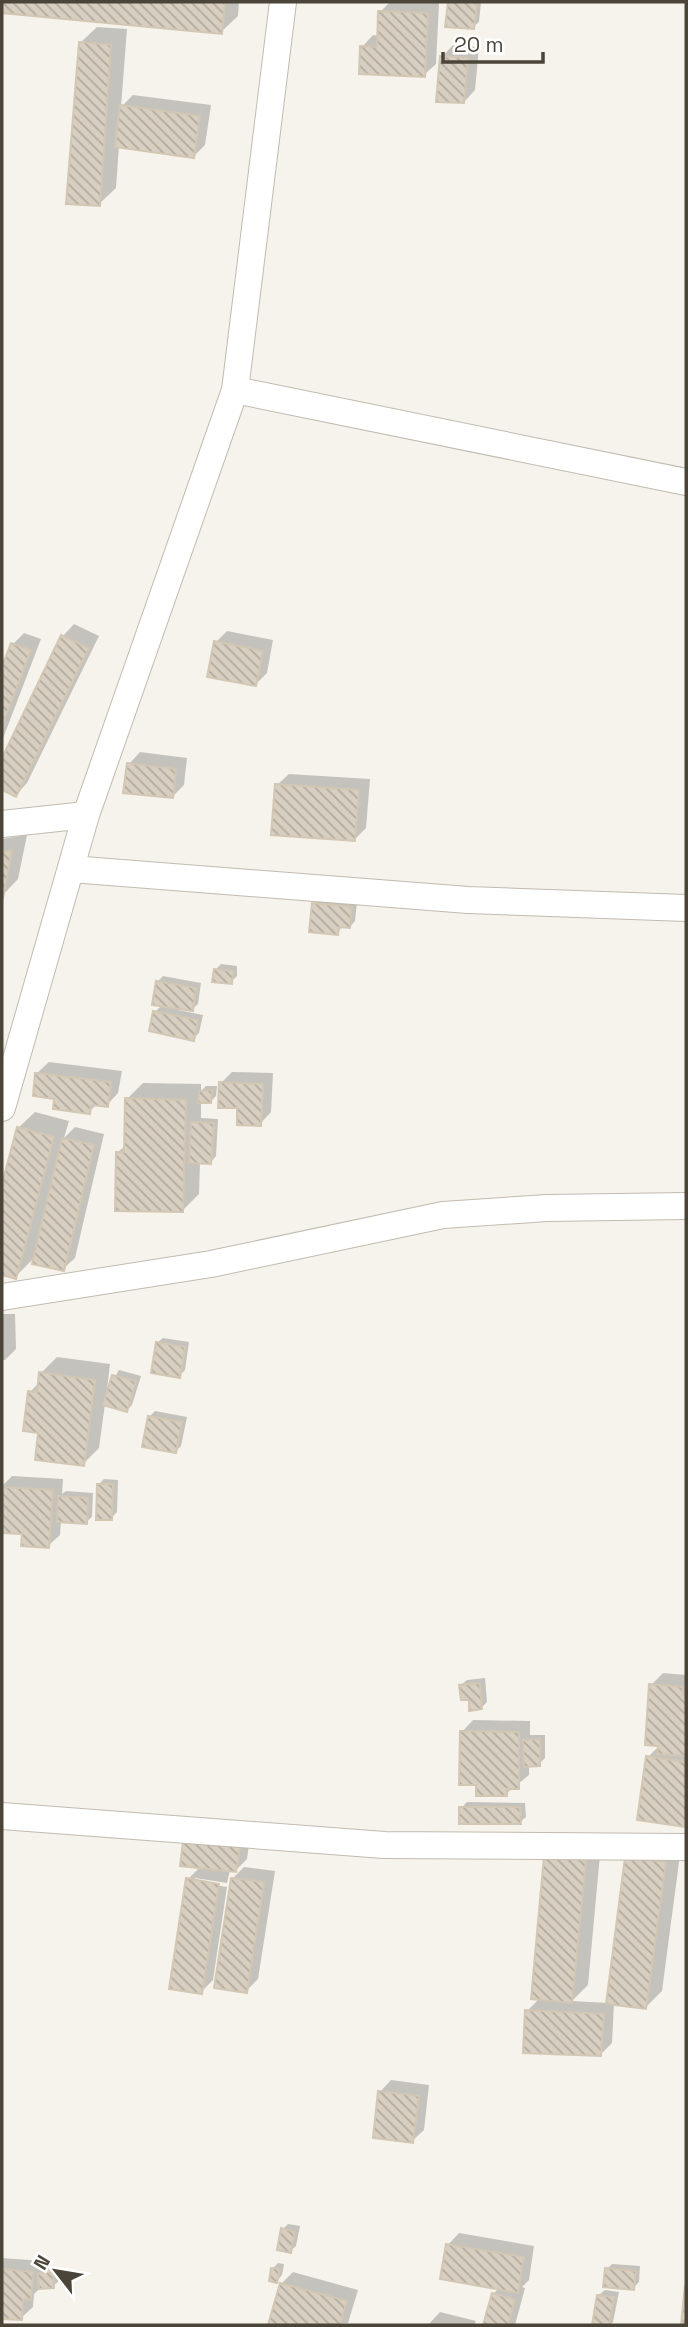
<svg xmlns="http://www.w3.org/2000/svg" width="688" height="2327" font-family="'Space Grotesk',sans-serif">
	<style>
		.shadow { fill: #0003 }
		.building { fill: url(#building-back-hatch); stroke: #d3c7b4; stroke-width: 2 }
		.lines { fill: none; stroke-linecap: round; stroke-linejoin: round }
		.street-casing { stroke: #c2bbae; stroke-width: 28 }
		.street { stroke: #fff; stroke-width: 26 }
	</style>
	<defs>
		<pattern id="building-back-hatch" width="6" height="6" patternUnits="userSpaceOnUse" patternTransform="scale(1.75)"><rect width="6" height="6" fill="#d8cfc1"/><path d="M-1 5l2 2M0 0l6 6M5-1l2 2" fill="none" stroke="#b1aa9e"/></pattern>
	</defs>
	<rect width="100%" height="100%" fill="#f6f3ec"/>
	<path class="shadow" d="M2 2H239L238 16 221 32 2 11Z
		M390 2 439 3 436 64 424 75 362 47 373 35 379 36 380 12Z
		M449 2H481L479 22 473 27 447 25Z
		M97 27 127 29 121 107 133 95 211 105 205 145 194 156 119 146 116 188 99 204 80 43Z
		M453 45 479 47 475 90 464 102 442 57Z
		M74 624 99 636 27 783 16 795 2 788V762L63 636Z
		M227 631 273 640 267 673 255 685 216 642Z
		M24 633 41 639 2 741V672L13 644Z
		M140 752 187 758 184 785 172 797 129 764Z
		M289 774 370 779 366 828 354 840 277 785Z
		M27 835 18 879 2 896V839Z
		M319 899 357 902 355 921 350 927 343 926 337 933 314 904Z
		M221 964 237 966V976L231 982 215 970Z
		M163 976 201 983 198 1004 192 1009 178 1007V1010L203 1015 199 1033 193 1039 155 1012 162 1005 157 982Z
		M49 1062 122 1071 118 1093 107 1105 97 1104 89 1112 56 1098 37 1073Z
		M232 1072 273 1073 271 1112 260 1124 239 1107 221 1083Z
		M143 1083 201 1084V1091L206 1086H217L216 1096 211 1101H201V1118L218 1119 216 1156 211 1162H200L199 1194 183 1210 118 1152 126 1145 127 1099Z
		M35 1112 69 1121 64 1138 75 1127 104 1134 75 1258 63 1269 35 1257 15 1277 2 1274V1190L18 1128Z
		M2 1314H15L16 1349 5 1360H2Z
		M163 1338 189 1342 185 1370 179 1376 157 1343Z
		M57 1357 110 1364 107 1390 119 1370 141 1376 132 1405 127 1410 105 1404 99 1448 83 1464 40 1432 30 1392 40 1382 41 1373Z
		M155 1411 187 1417 181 1446 176 1451 149 1417Z
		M12 1476 63 1479 62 1494 66 1491 93 1493 92 1517 86 1522 61 1521 60 1535 48 1546 24 1532 2 1531V1486Z
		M104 1479 118 1480 117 1512 111 1518 99 1484Z
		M663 1673 686 1675V1825L639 1818 648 1757 661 1744 651 1685Z
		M485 1678 487 1702 481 1708 461 1685 467 1680Z
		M473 1720 530 1721V1735H545V1758L539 1764 529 1765V1775L506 1794 478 1784 462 1732Z
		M467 1802 525 1803 526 1817 520 1822 461 1808Z
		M250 1836 247 1859 236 1870H230L227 1883 195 1878V1882L227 1887 213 1980 201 1992 188 1879 200 1867Z
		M601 1844 588 1985 572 2001 608 2003 627 1858 681 1847 662 1991 646 2007 614 2003 612 2043 601 2054 527 2011 540 1998 546 1857Z
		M244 1867 275 1871 258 1979 246 1991 233 1878Z
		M391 2080 429 2085 424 2130 412 2141 380 2092Z
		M288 2224 300 2226 296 2246 290 2251 283 2229Z
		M459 2233 534 2246 529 2280 522 2287 525 2288 515 2325H485L493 2294 499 2288 448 2245Z
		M2 2258 43 2261V2268L58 2267V2270L43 2271V2274L58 2273 59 2281 53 2286 41 2287 34 2294 33 2307 21 2318 2 2317Z
		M278 2263 284 2264 282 2275 277 2281 272 2269Z
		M612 2264 640 2266 639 2282 633 2288 607 2269Z
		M293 2272 358 2290 348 2323 270 2325 282 2283Z
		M605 2290 619 2292 613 2322 610 2325H594L599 2295Z
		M440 2312 476 2321 474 2325H428Z"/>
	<path class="building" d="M2 2H225L222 34 2 13Z
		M448 2H477L474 29 445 27Z
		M378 11 428 13 425 77 359 74 360 46 377 47Z
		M79 42 111 45 100 206 66 204Z
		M440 56 468 58 464 103 436 102Z
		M120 105 200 116 194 158 115 147Z
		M61 635 89 648 16 797 2 790V758Z
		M214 641 263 651 256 686 207 677Z
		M11 643 31 650 2 726V667Z
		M127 763 176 769 173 798 123 793Z
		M275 784 359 790 355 841 271 835Z
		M12 850 3 898H2V852Z
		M312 903 352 907 350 928 339 927 338 935 309 932Z
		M214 969 233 971 232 984 212 982Z
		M156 981 196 988 193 1011 152 1005Z
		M153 1011 198 1020 194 1041 149 1031Z
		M35 1073 111 1082 108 1107 91 1105 90 1114 53 1109 54 1099 33 1096Z
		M219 1082 263 1084 261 1126 237 1125V1108H218Z
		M212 1090 211 1103H198L199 1091Z
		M125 1098 186 1100 183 1212 115 1211 116 1152H124Z
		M191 1122 214 1123 211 1164 189 1163Z
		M17 1127 54 1137 16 1279 2 1275V1184Z
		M62 1138 94 1145 64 1271 32 1264Z
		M156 1342 185 1347 180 1378 151 1373Z
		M39 1372 95 1380 84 1466 35 1460 38 1433 23 1431 28 1391 37 1392Z
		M112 1375 136 1381 127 1412 103 1405Z
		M148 1416 182 1422 176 1453 142 1447Z
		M97 1484H113L112 1520H96Z
		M2 1487 53 1490 49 1548 21 1546 22 1534 2 1533Z
		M58 1496 88 1498 87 1524 57 1522Z
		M480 1683 482 1709 469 1711V1700H461L459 1685Z
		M649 1684 683 1687V1695H686V1756L657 1754 658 1746 645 1745Z
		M460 1731 519 1732V1789H507V1796H476V1785H459Z
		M540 1739V1766L524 1767 523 1740Z
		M646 1756 686 1762V1827L637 1820Z
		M459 1807H520L521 1824H459Z
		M183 1841 240 1847 236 1872 180 1866Z
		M544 1856 586 1860 572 2003 531 1999Z
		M625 1857 666 1862 646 2009 606 2004Z
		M186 1878 219 1884 202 1994 169 1989Z
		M231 1878 264 1882 247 1993 214 1988Z
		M525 2010 604 2014 601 2056 523 2053Z
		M378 2091 419 2096 413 2143 373 2138Z
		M281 2228 295 2232 291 2253 277 2250Z
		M446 2244 524 2257 518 2293 440 2279Z
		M271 2268 280 2269 277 2283 269 2281Z
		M605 2268 636 2271 634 2290 603 2287Z
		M2 2269 33 2272 31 2300 23 2299 22 2320 2 2319Z
		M53 2272 54 2288 39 2289 38 2273Z
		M280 2283 347 2301 340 2325H268Z
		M685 2285 686 2325H681Z
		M492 2293 515 2299 508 2325H483Z
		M597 2295 614 2297 609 2325H592Z"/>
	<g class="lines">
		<g class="street-casing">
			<path id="street" d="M235 390 686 482
				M2 824 86 815
				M71 869 468 900 686 908
				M2 1108 86 815 235 390 283 2
				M2 1297 211 1264 443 1215 547 1208 686 1206
				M2 1816 384 1845 686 1847"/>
		</g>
		<use href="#street" class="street"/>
	</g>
	<rect width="688" height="2327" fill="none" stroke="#4b4439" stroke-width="7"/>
	<g transform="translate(56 2271) rotate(301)" stroke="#ffffff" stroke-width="5" paint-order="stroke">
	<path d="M0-5L12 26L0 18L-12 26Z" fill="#4b4439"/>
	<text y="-10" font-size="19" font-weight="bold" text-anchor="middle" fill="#4b4439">N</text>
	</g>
	<path d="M443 52v10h100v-10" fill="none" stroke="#4b4439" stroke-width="3.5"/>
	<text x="454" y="52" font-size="21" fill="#4b4439" stroke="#ffffff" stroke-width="5" paint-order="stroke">20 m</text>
</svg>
